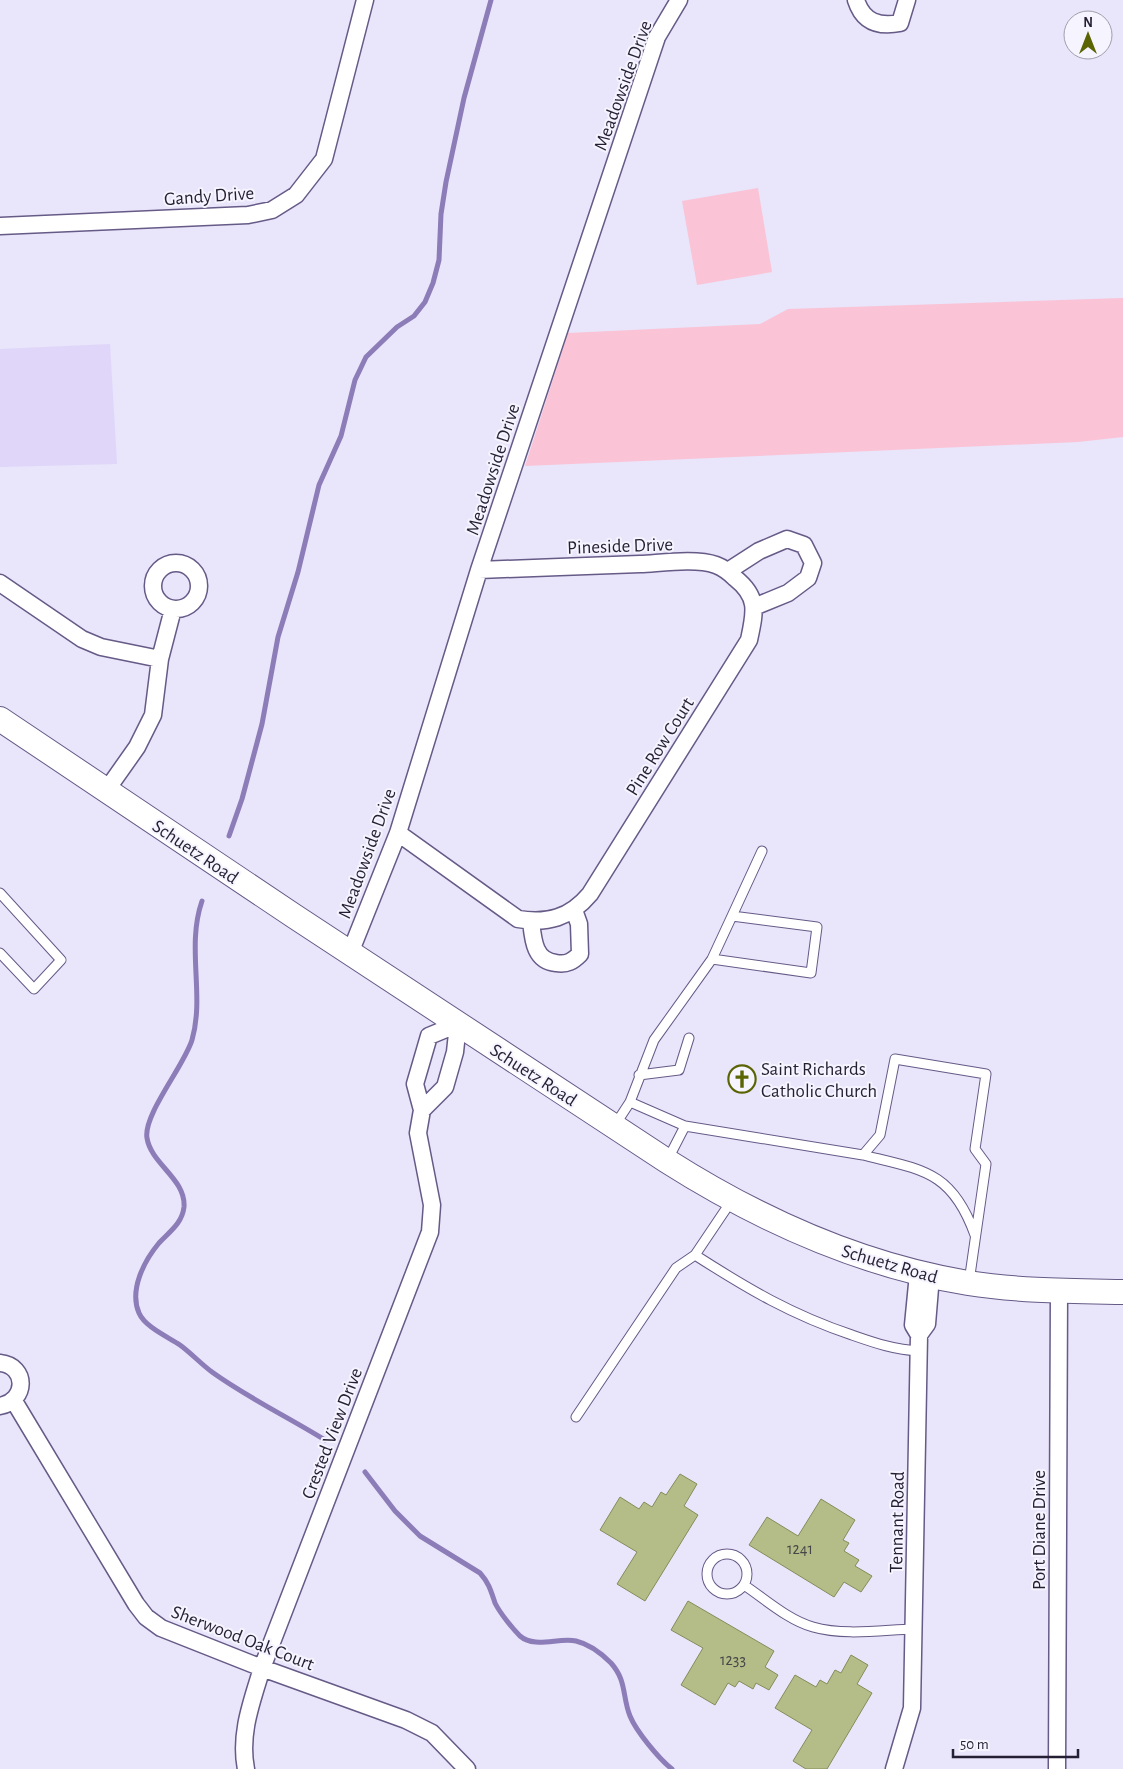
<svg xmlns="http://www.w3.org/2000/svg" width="1123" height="1769" font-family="'Alegreya Sans',sans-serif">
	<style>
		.built { fill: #dfd6fa }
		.green { fill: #fac3d6 }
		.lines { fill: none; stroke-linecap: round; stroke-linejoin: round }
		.stream { stroke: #8c7cb7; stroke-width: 5 }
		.building { fill: #b4bd88; stroke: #848c59 }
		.lane-casing { stroke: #665a87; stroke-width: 11 }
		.street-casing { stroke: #665a87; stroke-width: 19 }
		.secondary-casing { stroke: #665a87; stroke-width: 26 }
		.lane { stroke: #fff; stroke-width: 9 }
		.street { stroke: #fff; stroke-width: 16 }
		.secondary { stroke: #fff; stroke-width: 24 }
		.labels { text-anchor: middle; stroke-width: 4; stroke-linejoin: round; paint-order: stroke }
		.number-label { font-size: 16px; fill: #484648 }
		.street-label { font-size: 19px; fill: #241f32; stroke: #f6f4ff }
		.poi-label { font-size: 19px; fill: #241f32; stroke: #f6f4ff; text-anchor: start }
	</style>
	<rect width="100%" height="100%" fill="#e9e5fa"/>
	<path class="built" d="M110 344 117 464 0 467V349Z"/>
	<path class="green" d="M758 188 772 272 697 285 682 201Z
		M1123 298V437L1078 442 525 466 568 333 760 324 788 309Z"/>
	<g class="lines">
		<path class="stream" d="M229 836 242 799 262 724 278 637 298 572 319 485 341 436 355 380 366 357 397 327 414 316 425 302 433 283 439 260 441 214 446 182 464 98 491 0
			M202 901C186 947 205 995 192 1040 184 1066 143 1115 147 1138 151 1164 186 1179 184 1207 182 1224 169 1232 159 1243 144 1261 129 1290 139 1313 145 1327 168 1337 180 1345 191 1353 201 1364 212 1372 248 1398 288 1417 325 1440
			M365 1472 395 1511 420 1536 480 1573C489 1583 491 1591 495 1603 500 1613 512 1628 520 1636 535 1649 559 1637 576 1641 589 1644 602 1654 611 1663 627 1681 622 1696 630 1716 636 1731 659 1759 672 1769"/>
	</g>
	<path class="building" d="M680 1474 697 1484 684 1506 698 1515 645 1601 617 1584 637 1552 600 1530 620 1497 639 1509 644 1502 652 1507 661 1492 666 1495Z
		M821 1499 855 1520 843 1540 849 1543 844 1551 859 1560 855 1566 872 1576 861 1592 844 1582 834 1597 749 1545 767 1517 798 1536Z
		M688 1601 774 1651 765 1667 778 1675 769 1690 756 1683 753 1689 739 1681 735 1687 728 1683 715 1705 681 1685 703 1648 671 1630Z
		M851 1655 868 1665 857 1684 872 1693 827 1769H806L793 1761 812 1730 775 1708 795 1675 816 1687 820 1680 827 1684 835 1670 841 1673Z"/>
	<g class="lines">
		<g class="lane-casing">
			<path id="lane" d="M0 893 61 960 34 989 0 953
				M732 916 762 851
				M639 1075 679 1070 689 1038
				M630 1102 685 1126 863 1155 880 1135 895 1059 986 1074 975 1149 986 1164 969 1282
				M615 1125 630 1102 654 1040 712 959 732 916 817 927 811 973 712 959
				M863 1155C923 1170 952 1171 975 1235
				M668 1159 685 1126
				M732 1200 695 1255C748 1289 792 1315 852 1335 875 1343 895 1350 919 1351
				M576 1417 676 1268 695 1255
				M707 1574a20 20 0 1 1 40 0a20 20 0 1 1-40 0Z
				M744 1585C765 1599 788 1620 813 1627 844 1636 882 1630 913 1629"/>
		</g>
		<g class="street-casing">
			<path id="street" d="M856 0C863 22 879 27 900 23L907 0
				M0 226 248 215 272 210 296 195 324 159 365 0
				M153 586a23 23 0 1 1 46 0a23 23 0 1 1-46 0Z
				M728 571 759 551 787 539 804 545 813 563 808 578 788 593 754 607
				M0 583 82 639 101 647 160 659
				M106 791 137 747 153 715 160 659 173 609
				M398 833 518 919C547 924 570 918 590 894L749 640C755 612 759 597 735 578 730 573 724 568 716 565 696 558 662 563 640 564 586 566 533 568 479 570
				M531 921C533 939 534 961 556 963 567 965 573 961 580 954L579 924 574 910
				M350 953 398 833 479 570 657 37 679 0
				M918 1274 913 1325 919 1335
				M0 1363C28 1366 27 1401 0 1406
				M14 1401 136 1604 146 1617 161 1628 262 1668 406 1720 432 1733 467 1769
				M246 1769C239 1734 252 1701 262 1668L430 1232 432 1205 418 1133 422 1110 445 1087 455 1052 458 1024 429 1036 415 1084 422 1110
				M894 1769 912 1708 919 1335 927 1324 931 1276
				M1057 1769 1059 1291"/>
		</g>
		<g class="secondary-casing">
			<path id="secondary" d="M0 719 294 916 667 1161C760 1220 859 1265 968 1283 1019 1291 1071 1291 1123 1292"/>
		</g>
		<use href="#lane" class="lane"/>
		<use href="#street" class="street"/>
		<use href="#secondary" class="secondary"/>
	</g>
	<defs>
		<g id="church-ring" transform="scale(1.4375)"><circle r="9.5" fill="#f6f4ff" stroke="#5b6403" stroke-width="1.5"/><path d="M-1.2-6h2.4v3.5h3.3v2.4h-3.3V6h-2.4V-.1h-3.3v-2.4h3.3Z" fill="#5b6403"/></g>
	</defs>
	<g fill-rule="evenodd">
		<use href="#church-ring" x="742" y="1079"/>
	</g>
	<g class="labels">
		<g class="number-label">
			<text x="800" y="1554">1241</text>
			<text x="733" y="1665">1233</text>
		</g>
		<g class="street-label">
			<text transform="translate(622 85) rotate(-70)" y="7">Meadowside Drive</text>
			<text transform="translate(209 195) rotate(-4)" y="7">Gandy Drive</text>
			<text transform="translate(492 469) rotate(-72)" y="7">Meadowside Drive</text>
			<text transform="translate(620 545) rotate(-2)" y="7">Pineside Drive</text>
			<text transform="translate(659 746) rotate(-58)" y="7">Pine Row Court</text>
			<text transform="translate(196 851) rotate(34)" y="7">Schuetz Road</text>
			<text transform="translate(366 853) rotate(-70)" y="7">Meadowside Drive</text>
			<text transform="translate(534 1074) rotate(33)" y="7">Schuetz Road</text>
			<text transform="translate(890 1263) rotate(16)" y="7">Schuetz Road</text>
			<text transform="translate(331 1433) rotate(-69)" y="7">Crested View Drive</text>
			<text transform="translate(896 1522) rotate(-89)" y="7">Tennant Road</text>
			<text transform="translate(1038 1530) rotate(-90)" y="7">Port Diane Drive</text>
			<text transform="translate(243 1637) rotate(21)" y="7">Sherwood Oak Court</text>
		</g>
		<g class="poi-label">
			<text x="761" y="1075">Saint Richards<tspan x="761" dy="22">Catholic Church</tspan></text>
		</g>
	</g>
	<g transform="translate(1088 35)"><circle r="24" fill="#f6f4ff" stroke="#a29fad"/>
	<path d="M0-4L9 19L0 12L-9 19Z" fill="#5b6403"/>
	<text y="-8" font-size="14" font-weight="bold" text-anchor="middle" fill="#241f32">N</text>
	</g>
	<path d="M953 1749v8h125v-8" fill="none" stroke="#241f32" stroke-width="2.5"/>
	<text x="960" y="1749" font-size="15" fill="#241f32" stroke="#f6f4ff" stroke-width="4" paint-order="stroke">50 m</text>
</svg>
